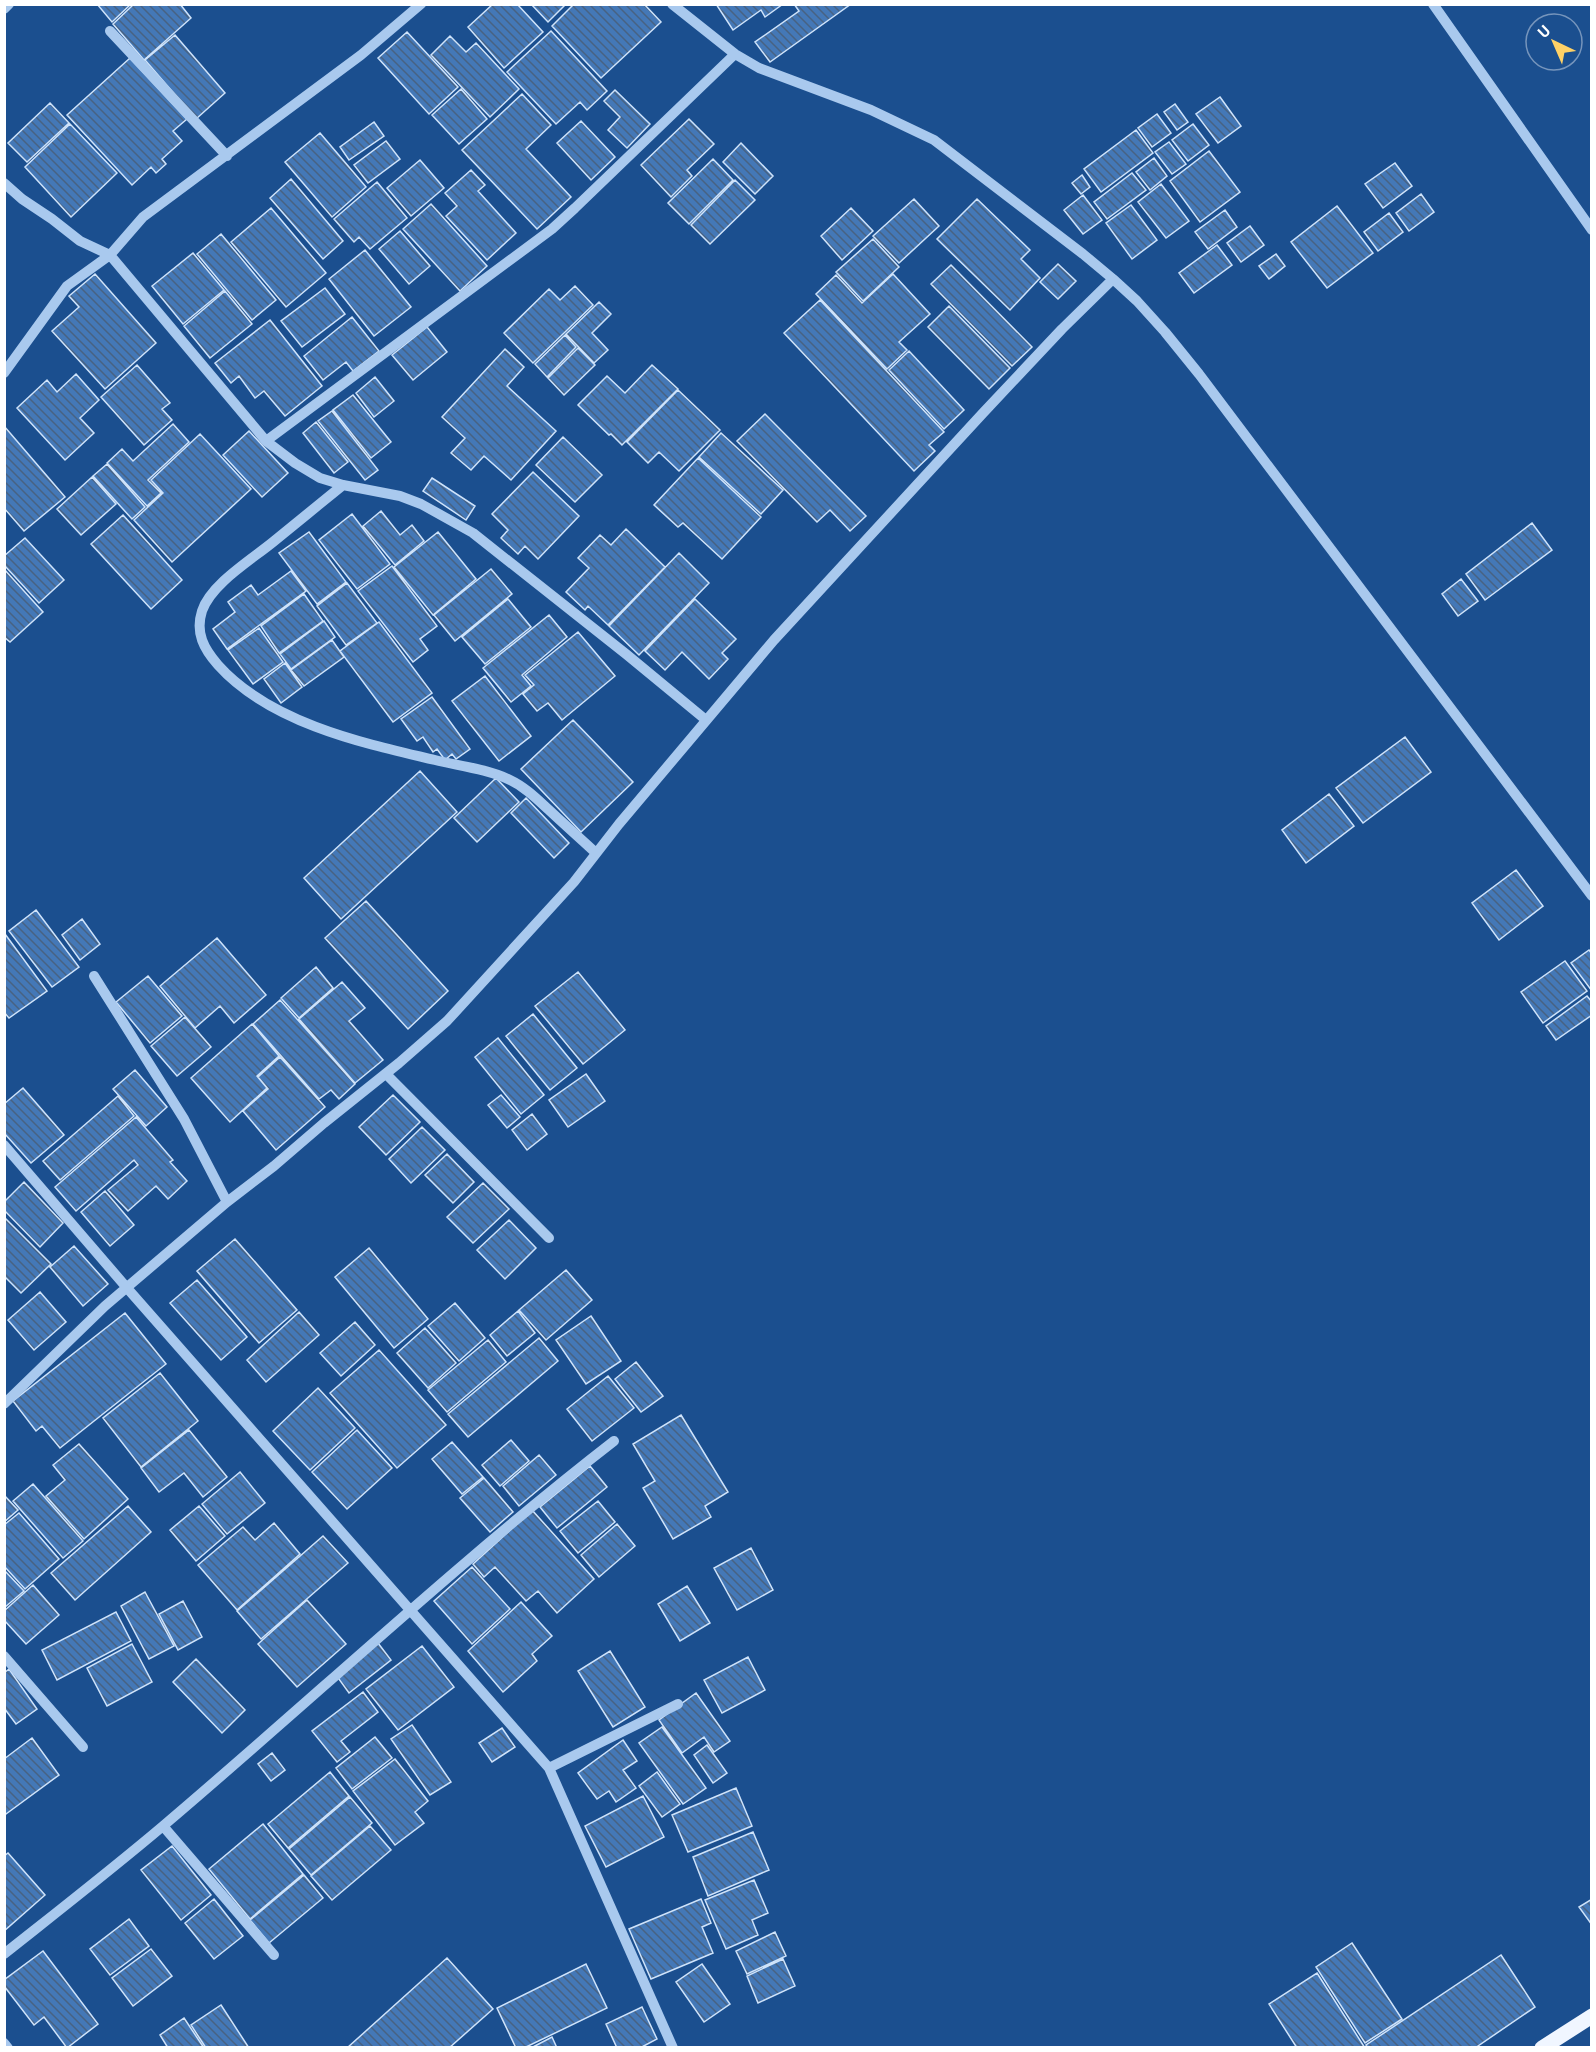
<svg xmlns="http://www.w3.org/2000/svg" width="1596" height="2052" font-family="Barlow,sans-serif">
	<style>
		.building { fill: url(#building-back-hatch); stroke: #cfe3fa; stroke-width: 1.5 }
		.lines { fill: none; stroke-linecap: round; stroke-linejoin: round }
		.minor { stroke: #a9c9ee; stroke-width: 10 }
		.major { stroke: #f0f6ff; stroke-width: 15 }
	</style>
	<defs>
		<pattern id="building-back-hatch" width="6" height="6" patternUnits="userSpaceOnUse" patternTransform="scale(1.5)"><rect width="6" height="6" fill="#4478b7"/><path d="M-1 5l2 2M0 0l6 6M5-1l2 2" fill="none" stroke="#486282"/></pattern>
	</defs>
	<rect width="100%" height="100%" fill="#1b4f8f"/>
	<path class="building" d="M97 4H131L112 22Z
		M134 4H180L191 18 144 60 113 24Z
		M493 4H517L543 32 504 68 468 27Z
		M531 4H566L548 22Z
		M574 4H644L661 22 601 78 552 26Z
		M716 4H783L765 17 761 10 733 30Z
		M794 4H851L770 62 755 42 799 11Z
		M551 31 607 91 587 110 580 102 556 124 507 72Z
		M407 32 458 87 429 114 378 58Z
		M175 35 225 93 196 119 145 60Z
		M450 36 466 52 476 43 519 89 490 117 431 55Z
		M130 58 187 119 173 131 182 141 162 159 166 164 156 173 151 167 132 185 67 115Z
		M461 89 487 119 459 144 432 115Z
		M615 90 650 124 627 148 608 130 620 117 604 101Z
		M522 94 551 125 526 149 571 197 537 229 462 150Z
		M1220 97 1241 126 1218 143 1196 114Z
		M50 103 69 123 27 162 8 143Z
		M1175 104 1188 122 1177 130 1164 112Z
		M1157 114 1171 133 1152 147 1138 128Z
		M689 119 714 144 687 170 692 176 671 197 641 165Z
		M581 121 615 157 591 180 557 143Z
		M374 122 384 136 349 160 340 147Z
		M70 124 117 173 71 217 25 167Z
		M1193 124 1209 145 1188 161 1172 140Z
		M1136 130 1153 153 1101 192 1084 169Z
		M320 133 366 187 332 217 285 162Z
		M386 141 400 159 368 183 354 165Z
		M1169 142 1186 164 1172 174 1155 152Z
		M741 143 773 176 755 194 723 162Z
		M1209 151 1240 192 1200 222 1170 181Z
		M1154 158 1167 176 1150 190 1136 172Z
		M713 159 733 180 689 224 668 203Z
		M420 160 444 188 411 216 387 188Z
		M1395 163 1412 186 1383 208 1365 184Z
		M471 170 485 185 478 191 516 233 487 260 446 216 457 206 445 193Z
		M1132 173 1146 190 1107 219 1094 202Z
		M1082 175 1090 187 1081 194 1072 183Z
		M291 179 343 241 323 259 270 198Z
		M735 180 755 200 710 244 691 225Z
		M377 182 407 218 370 249 359 237 354 242 334 219Z
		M1161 184 1189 221 1166 238 1138 202Z
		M1421 194 1434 212 1409 231 1396 213Z
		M1083 195 1102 220 1083 234 1064 210Z
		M914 199 939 226 899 263 873 236Z
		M977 199 1030 250 1021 259 1040 278 1010 310 937 239Z
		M431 204 487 266 460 291 403 229Z
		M1131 205 1157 240 1132 259 1106 223Z
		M1337 206 1373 253 1327 288 1291 242Z
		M271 208 326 273 286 307 231 242Z
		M851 208 873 231 842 260 821 236Z
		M1225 210 1237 227 1208 249 1195 232Z
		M1389 213 1403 232 1378 251 1364 232Z
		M1250 226 1264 245 1241 262 1227 243Z
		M400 231 430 266 409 284 379 249Z
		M221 234 276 300 252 320 197 254Z
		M873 239 899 267 863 301 836 272Z
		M1217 245 1232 265 1194 293 1179 273Z
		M365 250 411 307 374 336 329 279Z
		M193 253 224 290 183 324 152 286Z
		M1276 254 1285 266 1269 279 1259 266Z
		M1058 264 1076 281 1058 299 1040 282Z
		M951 265 1032 347 1012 366 931 284Z
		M95 274 156 343 105 389 52 331 79 307 69 296Z
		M893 274 930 314 899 342 907 350 887 369 816 294 836 275 862 303Z
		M575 286 593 305 533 363 504 333 549 289 560 300Z
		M325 288 345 314 302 347 281 321Z
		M225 291 252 324 210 358 184 326Z
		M820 300 944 432 929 445 935 451 914 471 784 333Z
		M599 302 611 314 592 333 608 350 594 363 566 334Z
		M949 306 1010 368 989 389 928 327Z
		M352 317 379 351 353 371 346 362 323 380 304 356Z
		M270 320 322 386 285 416 264 391 255 398 239 376 231 383 215 363Z
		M427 327 447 352 413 380 392 355Z
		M565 335 576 347 547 377 535 364Z
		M578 348 595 365 564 395 548 378Z
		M505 349 524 367 507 386 556 431 511 480 484 456 471 470 451 453 465 438 442 417Z
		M909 351 964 410 944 429 889 370Z
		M137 365 170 403 162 409 172 420 144 445 101 397Z
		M652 365 678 389 622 445 611 434 609 435 578 405 607 376 625 393Z
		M76 374 99 400 80 418 94 433 65 460 17 408 47 380 57 392Z
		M375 377 394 401 374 417 356 393Z
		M678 390 720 430 679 471 659 452 648 463 627 442Z
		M353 395 391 442 371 458 333 410Z
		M332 411 378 470 365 480 318 421Z
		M765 414 866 516 850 531 830 510 817 522 737 441Z
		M316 422 348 462 334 473 303 433Z
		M173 424 189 442 148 480 161 493 147 506 107 463 122 449 133 461Z
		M4 426 65 497 24 531 4 508Z
		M249 431 288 473 262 497 223 455Z
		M721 433 783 490 761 514 699 457Z
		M200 434 251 489 172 562 134 520 163 493 151 480Z
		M563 437 602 475 575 502 536 465Z
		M698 458 761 517 722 559 683 523 678 527 654 505Z
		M107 464 145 507 132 519 93 476Z
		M533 472 579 516 538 559 525 546 518 554 501 538 508 530 492 514Z
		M92 477 116 504 81 535 57 509Z
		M432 478 475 506 466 520 423 491Z
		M381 511 400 535 412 525 424 541 395 565 363 526Z
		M352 514 390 564 357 589 319 540Z
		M123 515 182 580 151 609 91 544Z
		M1532 523 1552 550 1485 600 1466 574Z
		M626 529 665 567 608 625 588 606 585 610 566 592 589 568 578 558 600 535 611 545Z
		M309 532 346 582 317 604 279 553Z
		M438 532 476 579 433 615 394 567Z
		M25 538 64 580 39 603 4 565V556Z
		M679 553 709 583 639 655 609 626Z
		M392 566 437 626 420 639 428 650 413 662 358 591Z
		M4 569 43 612 10 642 4 637Z
		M491 569 512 594 455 641 434 615Z
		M291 571 306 591 227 649 213 629 235 612 228 602 251 585 258 595Z
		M1461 579 1478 601 1458 616 1442 594Z
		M347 583 377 623 346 645 317 606Z
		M304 594 323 621 279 653 261 626Z
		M508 599 531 627 485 664 462 637Z
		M695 599 736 639 722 653 728 659 709 679 682 652 665 670 645 651Z
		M549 615 567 637 522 675 531 686 511 702 483 668Z
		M324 621 335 637 291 669 280 654Z
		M379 622 432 693 393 722 340 651Z
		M259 628 283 662 253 684 228 650Z
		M578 632 615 676 562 720 548 703 537 711 523 694 534 685 525 675Z
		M332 640 344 657 304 686 291 670Z
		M285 663 302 687 281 703 264 679Z
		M485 676 531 736 499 761 452 701Z
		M432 697 470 749 456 759 452 754 445 760 437 749 433 752 423 737 417 741 401 719Z
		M573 720 633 782 581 832 521 769Z
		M1405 737 1431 772 1363 823 1336 788Z
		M420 771 457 812 341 919 304 878Z
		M496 778 519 802 477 842 454 818Z
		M1329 794 1354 826 1306 863 1282 830Z
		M526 798 569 843 554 858 511 813Z
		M1516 870 1543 906 1499 940 1472 903Z
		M366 901 448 991 408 1029 325 938Z
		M36 910 79 967 52 987 9 931Z
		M82 919 100 944 80 960 62 935Z
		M5 934 47 991 9 1018 4 1012Z
		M217 938 266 995 234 1023 220 1006 195 1028 160 986Z
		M1589 950 1592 954V991L1571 963Z
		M1565 961 1587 991 1543 1023 1521 992Z
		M316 967 333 988 299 1018 281 998Z
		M578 972 625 1030 583 1064 535 1006Z
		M148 976 182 1016 150 1043 116 1002Z
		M342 982 365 1008 349 1021 383 1060 355 1083 299 1019Z
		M1587 996 1592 1002V1015L1556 1040 1546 1026Z
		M280 1000 355 1084 339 1099 331 1090 319 1099 253 1024Z
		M533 1014 577 1068 550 1090 506 1036Z
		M185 1017 211 1047 177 1076 151 1046Z
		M252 1024 279 1056 257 1076 267 1088 230 1122 191 1078Z
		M498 1038 544 1095 521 1114 475 1057Z
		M280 1057 325 1107 276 1150 243 1111 268 1089 258 1077Z
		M135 1070 167 1107 146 1126 113 1089Z
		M586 1074 605 1101 568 1127 549 1100Z
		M23 1088 64 1135 31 1163 4 1133V1104Z
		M393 1095 420 1122 386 1155 359 1127Z
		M501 1095 520 1117 507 1128 488 1105Z
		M118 1096 134 1116 60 1180 43 1161Z
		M532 1114 547 1134 527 1150 512 1130Z
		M136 1117 173 1160 170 1162 187 1181 168 1199 156 1186 128 1211 108 1190 138 1165 134 1160 76 1211 55 1187Z
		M422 1127 445 1150 411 1183 389 1159Z
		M447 1154 474 1182 453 1203 425 1175Z
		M24 1182 63 1223 40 1247 4 1210V1202Z
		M483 1183 509 1209 473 1243 447 1217Z
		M105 1191 134 1225 110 1246 81 1212Z
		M4 1217 51 1264 21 1293 4 1276Z
		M509 1220 536 1248 505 1279 477 1250Z
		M235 1239 297 1310 259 1343 197 1271Z
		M74 1246 108 1284 83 1306 50 1267Z
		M369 1248 428 1319 394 1348 335 1277Z
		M566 1270 592 1300 546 1340 519 1310Z
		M197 1280 247 1337 221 1360 170 1303Z
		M40 1292 66 1322 34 1350 8 1320Z
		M455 1303 485 1338 459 1361 428 1326Z
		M518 1311 535 1333 507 1356 490 1335Z
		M299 1312 319 1335 266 1382 247 1360Z
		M125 1313 166 1364 60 1448 42 1426 36 1431 13 1401Z
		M591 1316 621 1361 586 1384 556 1340Z
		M355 1322 375 1345 341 1376 320 1353Z
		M425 1328 456 1363 428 1388 397 1353Z
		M539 1338 558 1361 468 1437 448 1414Z
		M488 1340 506 1362 447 1412 428 1390Z
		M379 1350 446 1425 397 1468 330 1393Z
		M636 1362 663 1396 641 1412 615 1379Z
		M160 1373 198 1421 141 1467 103 1418Z
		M608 1376 634 1408 592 1441 567 1409Z
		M318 1388 355 1428 310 1470 273 1431Z
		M681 1415 728 1492 705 1506 711 1517 673 1539 643 1488 655 1481 633 1444Z
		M189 1430 227 1477 203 1497 184 1473 159 1492 141 1468Z
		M357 1430 392 1468 347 1509 312 1472Z
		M511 1440 529 1461 500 1486 482 1465Z
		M452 1442 483 1477 462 1494 432 1459Z
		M79 1444 128 1499 84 1539 46 1496 65 1480 53 1465Z
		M539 1455 556 1475 519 1506 503 1486Z
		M590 1466 607 1487 557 1528 540 1507Z
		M240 1472 265 1503 227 1534 202 1504Z
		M484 1478 513 1512 490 1532 460 1498Z
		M33 1484 83 1541 63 1558 13 1501Z
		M4 1495 18 1510 4 1522Z
		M598 1501 615 1522 578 1553 560 1531Z
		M128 1506 151 1532 75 1600 51 1573Z
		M199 1506 225 1536 196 1561 170 1530Z
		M532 1510 594 1579 557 1613 538 1591 526 1601 495 1567 484 1577 473 1564Z
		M19 1513 59 1559 25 1589 4 1566V1525Z
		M274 1523 300 1554 237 1610 198 1565 243 1527 255 1540Z
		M617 1524 635 1546 599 1577 581 1555Z
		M323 1536 348 1563 261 1639 237 1611Z
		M751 1548 773 1590 737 1610 714 1568Z
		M472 1567 510 1609 472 1644 434 1601Z
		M4 1570 24 1591 4 1608Z
		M33 1585 59 1615 26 1644 4 1620V1611Z
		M687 1586 710 1623 680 1641 658 1604Z
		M145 1592 174 1646 149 1659 121 1606Z
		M307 1600 346 1644 297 1687 258 1644Z
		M183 1601 202 1637 178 1650 159 1614Z
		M521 1602 552 1636 532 1654 537 1661 503 1692 468 1651Z
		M116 1612 131 1641 57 1680 42 1650Z
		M378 1643 391 1660 349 1693 336 1675Z
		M132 1644 152 1682 107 1706 87 1668Z
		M422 1646 454 1687 398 1730 366 1689Z
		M610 1651 645 1707 613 1727 578 1671Z
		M748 1657 765 1690 722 1713 704 1680Z
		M196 1659 245 1710 222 1733 173 1682Z
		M9 1669 37 1709 16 1724 4 1708V1673Z
		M363 1692 378 1712 341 1741 350 1752 337 1762 312 1731Z
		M696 1693 730 1741 714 1752 704 1737 682 1753 659 1720Z
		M412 1725 451 1782 430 1795 391 1739Z
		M662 1727 706 1788 683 1804 639 1743Z
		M502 1728 515 1747 492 1762 479 1743Z
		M375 1737 392 1758 352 1789 336 1768Z
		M32 1738 59 1775 6 1814 4 1811V1759Z
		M623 1740 637 1761 623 1770 636 1788 616 1802 609 1791 597 1799 578 1773Z
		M707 1745 727 1773 713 1783 694 1755Z
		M272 1753 285 1770 271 1781 258 1764Z
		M395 1759 428 1801 415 1812 424 1823 395 1845 353 1791Z
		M330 1772 349 1796 288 1848 268 1824Z
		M657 1772 680 1804 662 1817 639 1786Z
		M736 1788 752 1826 688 1852 672 1815Z
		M643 1796 664 1837 606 1867 585 1826Z
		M350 1797 372 1823 311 1875 289 1849Z
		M263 1824 303 1874 250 1919 209 1869Z
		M370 1826 391 1850 332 1900 311 1876Z
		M753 1832 769 1870 708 1896 693 1857Z
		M172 1846 211 1895 181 1920 141 1870Z
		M8 1853 45 1895 4 1931V1856Z
		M304 1875 323 1898 269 1943 250 1920Z
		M754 1880 768 1913 752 1920 758 1935 726 1949 705 1900Z
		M214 1899 243 1936 214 1959 185 1923Z
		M701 1899 711 1923 702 1927 713 1953 651 1979 629 1929Z
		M1592 1899V1925L1579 1907Z
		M129 1919 149 1946 110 1975 90 1949Z
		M775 1932 786 1956 747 1974 736 1951Z
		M1352 1943 1402 2019 1365 2043 1316 1967Z
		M151 1949 172 1976 133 2006 112 1978Z
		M43 1951 98 2024 67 2048 44 2017 34 2025 4 1986V1980Z
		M1501 1955 1535 2007 1475 2048H1368L1366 2045Z
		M447 1958 493 2009 449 2048H347Z
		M783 1959 795 1986 758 2003 747 1976Z
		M586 1964 607 2008 524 2048H516L497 2008Z
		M702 1964 730 2004 704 2022 676 1982Z
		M1317 1973 1365 2048H1297L1269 2004Z
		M221 2005 249 2048H206L191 2025Z
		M642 2007 657 2039 640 2048H617L606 2024Z
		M184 2018 204 2048H168L160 2035Z
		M552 2037 557 2048H531Z"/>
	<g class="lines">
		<path class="minor" d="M672 4 735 54 759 68 871 110 934 140 1083 254 1113 279 1137 301 1165 332 1199 374 1592 896
			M1433 4 1592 230
			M4 9 9 4
			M110 31 227 156
			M4 183 22 199 52 219 80 241 110 255 266 441 295 463 320 478 343 485 400 496 421 504 473 533 626 654 706 720
			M4 373 67 286 110 255 143 217 361 55 421 4
			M266 441 552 229 575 208 735 54
			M343 485C320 504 296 523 273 542 251 560 211 584 202 611 195 633 204 649 218 665 270 723 362 743 435 760 460 766 487 769 510 780 525 787 537 799 549 810 565 825 581 839 596 853
			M94 976 184 1119 227 1202
			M386 1074 549 1238
			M4 1145 127 1288 549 1768 673 2048
			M4 1404 105 1306 227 1202 274 1166 324 1123 399 1063 447 1021 574 882 619 824 774 640 983 413 1062 329 1113 279
			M4 1656 83 1747
			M549 1768 678 1704
			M163 1826 274 1955
			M4 1954C57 1912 111 1870 163 1826 314 1698 458 1562 614 1441
			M4 2043 8 2048"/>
		<path class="major" d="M1542 2048 1592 2016"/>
	</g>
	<rect width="1596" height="2052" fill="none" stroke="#ffffff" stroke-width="12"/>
	<g transform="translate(1554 42) rotate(316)"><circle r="28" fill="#1b4f8f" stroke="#7695bc" stroke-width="1.5"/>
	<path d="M0-4.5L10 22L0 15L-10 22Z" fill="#ffd166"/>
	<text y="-9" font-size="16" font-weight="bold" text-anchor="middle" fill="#ffffff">U</text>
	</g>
</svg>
